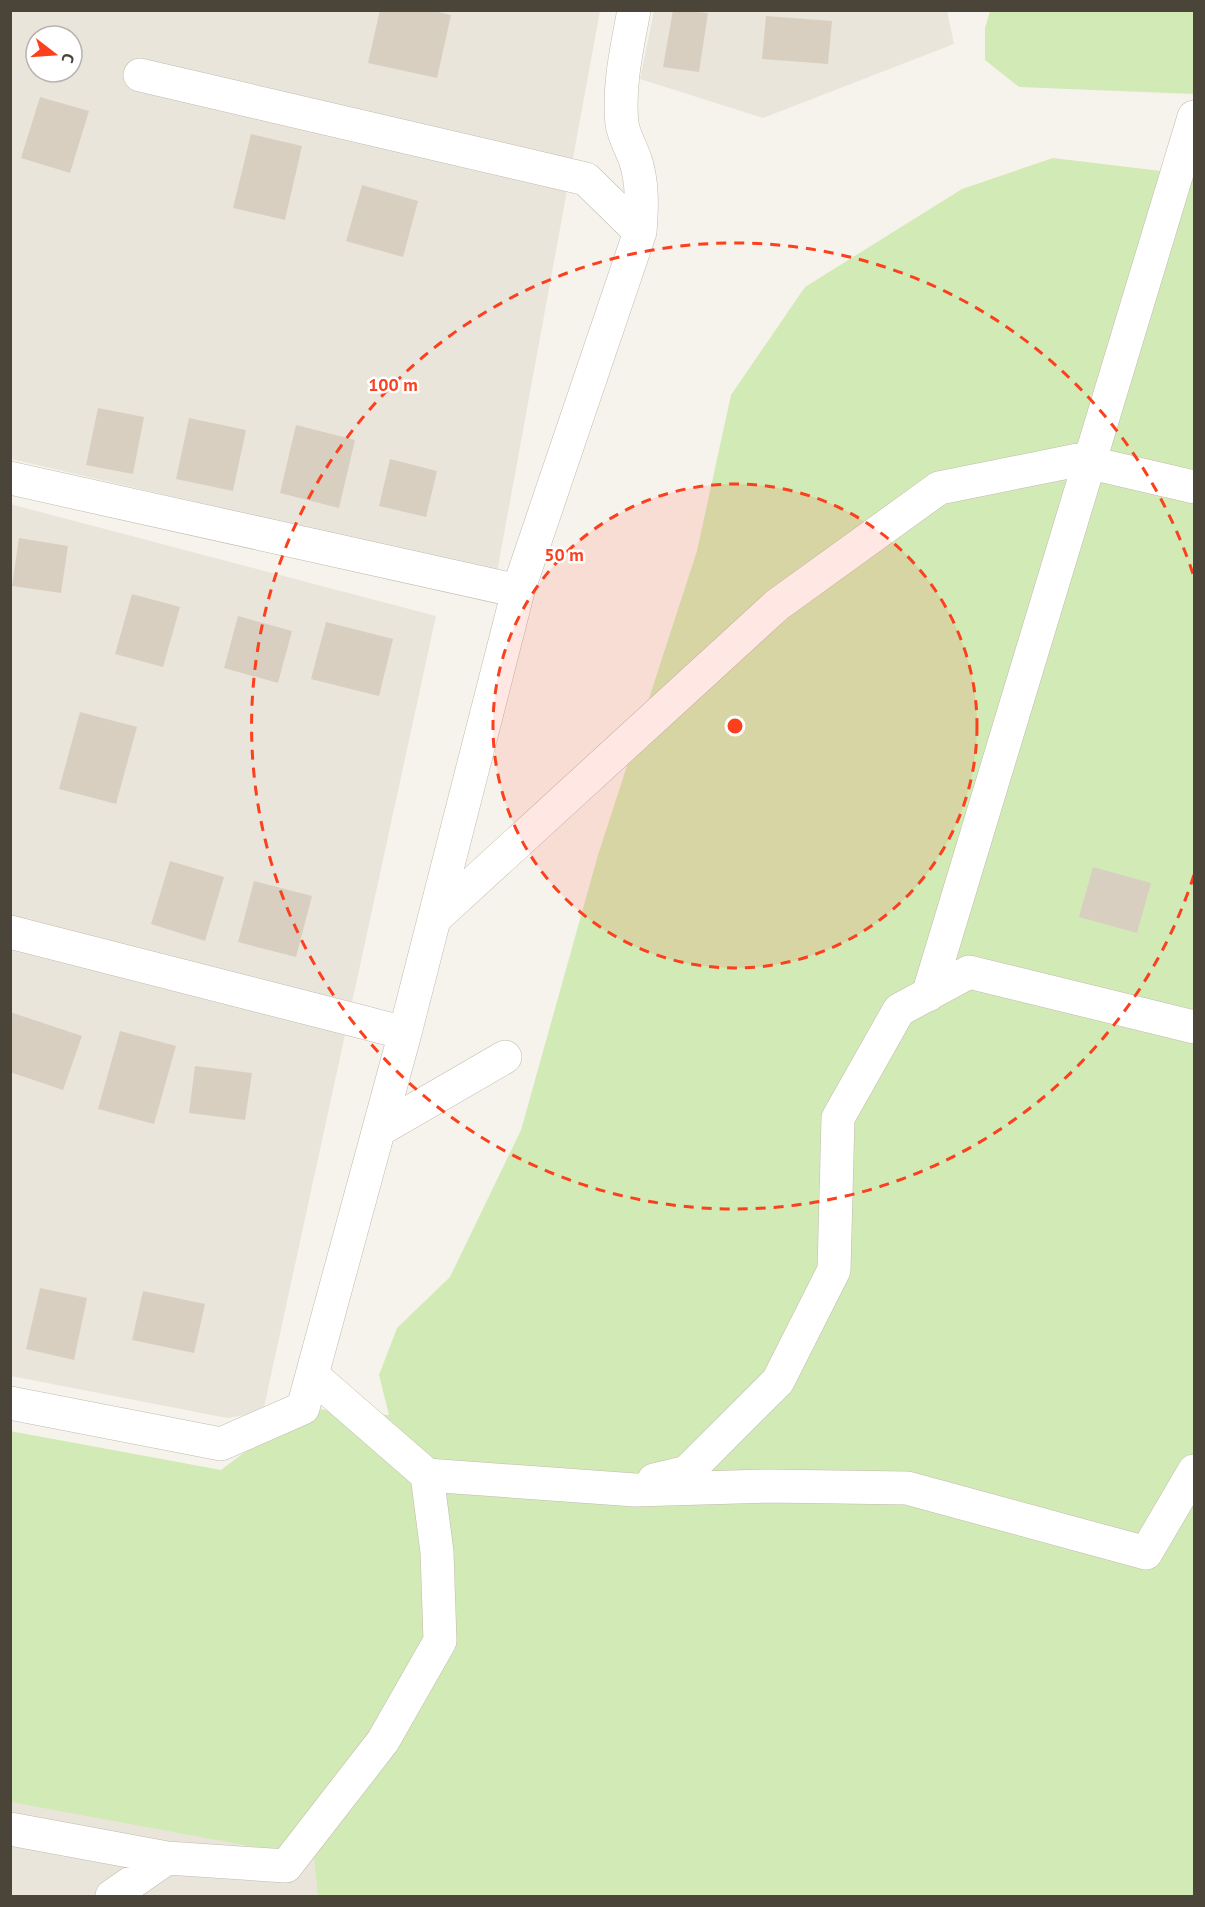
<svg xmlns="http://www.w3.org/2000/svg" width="1205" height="1907" font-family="'PT Sans',sans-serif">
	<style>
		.residential { fill: #eae5da; fill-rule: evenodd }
		.green { fill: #d2eab5 }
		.building { fill: #d8cfc1 }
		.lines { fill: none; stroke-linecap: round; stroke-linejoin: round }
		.minor-casing { stroke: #c2bbae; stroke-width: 34 }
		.minor { stroke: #fff; stroke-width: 33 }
		.ring { fill: none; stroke: #fc3f1d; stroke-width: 3; stroke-dasharray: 10 8 }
		.centre { fill: #fc3f1d; stroke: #fff; stroke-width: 3 }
		.ring-label { font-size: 18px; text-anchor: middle; font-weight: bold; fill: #fc3f1d; stroke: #fff; stroke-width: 5; stroke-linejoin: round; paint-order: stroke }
	</style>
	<rect width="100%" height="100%" fill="#f6f3ec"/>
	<path class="residential" d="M11 11H600L497 572 11 459ZM36 36H72V72H36Z
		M654 11H947L954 44 763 118 640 79Z
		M10 504 436 616 263 1412 227 1418 11 1376Z
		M10 1789 485 1896H11Z"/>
	<path class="green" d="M990 11H1194V94L1019 87 985 60V28Z
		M1053 158 1194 175V1896H318L314 1858 11 1802 10 1431 221 1470 303 1408 389 1415 379 1375 397 1328 450 1277 521 1130 598 855 697 551 731 395 805 287 962 189Z"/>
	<path class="building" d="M380 10H430L451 15 437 78 368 63Z
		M673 10 708 13 699 72 663 67Z
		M766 16 832 21 828 64 762 59Z
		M40 97 89 111 70 173 21 158Z
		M251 134 302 146 285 220 233 208Z
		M362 185 418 201 403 257 346 241Z
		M98 408 144 417 133 474 86 465Z
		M189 418 246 430 233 491 176 479Z
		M296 425 355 440 339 508 280 493Z
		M390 459 437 471 426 517 379 506Z
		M19 538 68 546 61 593 12 586Z
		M132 594 180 607 163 667 115 654Z
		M238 616 292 631 278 683 224 668Z
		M326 622 393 639 379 696 311 679Z
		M80 712 137 727 116 804 59 789Z
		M170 861 224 877 205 941 151 924Z
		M1093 867 1151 883 1137 933 1079 917Z
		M254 881 312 896 296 957 238 942Z
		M10 1012 82 1036 63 1090 10 1072Z
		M120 1031 176 1046 154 1124 98 1109Z
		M195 1066 252 1073 245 1120 189 1113Z
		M40 1288 87 1298 74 1360 26 1349Z
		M143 1291 205 1304 194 1353 132 1340Z"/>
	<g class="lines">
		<g class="minor-casing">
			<path id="minor" d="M140 75 586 179 640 232
				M10 478 518 591
				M434 919 777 605 939 488 1078 460 1194 487
				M10 932 405 1033
				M928 995 1194 117
				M379 1130 505 1057
				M312 1375 427 1475 635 1490 768 1486 907 1488 1146 1553 1194 1471
				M10 1403 221 1444 303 1408 405 1033 518 591 640 232C642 207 643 183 635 159 631 148 624 136 622 124 618 86 627 48 634 10
				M654 1480 687 1472 778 1381 834 1270 838 1118 899 1010 969 972 1194 1027
				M10 1829 167 1858
				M112 1896 167 1858 286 1866 383 1741 440 1641 437 1552 427 1475"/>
		</g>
		<use href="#minor" class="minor"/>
	</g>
	<circle cx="735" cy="726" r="242" fill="#fc3f1d" fill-opacity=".12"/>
	<g class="ring">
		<circle cx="735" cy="726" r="242"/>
		<path d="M1194 875A483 483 0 1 1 1194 577"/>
	</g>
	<circle cx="735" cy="726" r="9" class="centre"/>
	<g class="ring-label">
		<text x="393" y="391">100 m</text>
		<text x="564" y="561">50 m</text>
	</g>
	<rect width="1205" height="1907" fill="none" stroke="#4b4439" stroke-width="24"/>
	<g transform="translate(54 54) rotate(107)"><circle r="28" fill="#ffffff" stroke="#b7b4b0" stroke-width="1.5"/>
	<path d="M0-4.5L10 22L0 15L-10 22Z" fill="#fc3f1d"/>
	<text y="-9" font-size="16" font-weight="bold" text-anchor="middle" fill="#4b4439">С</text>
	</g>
</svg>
